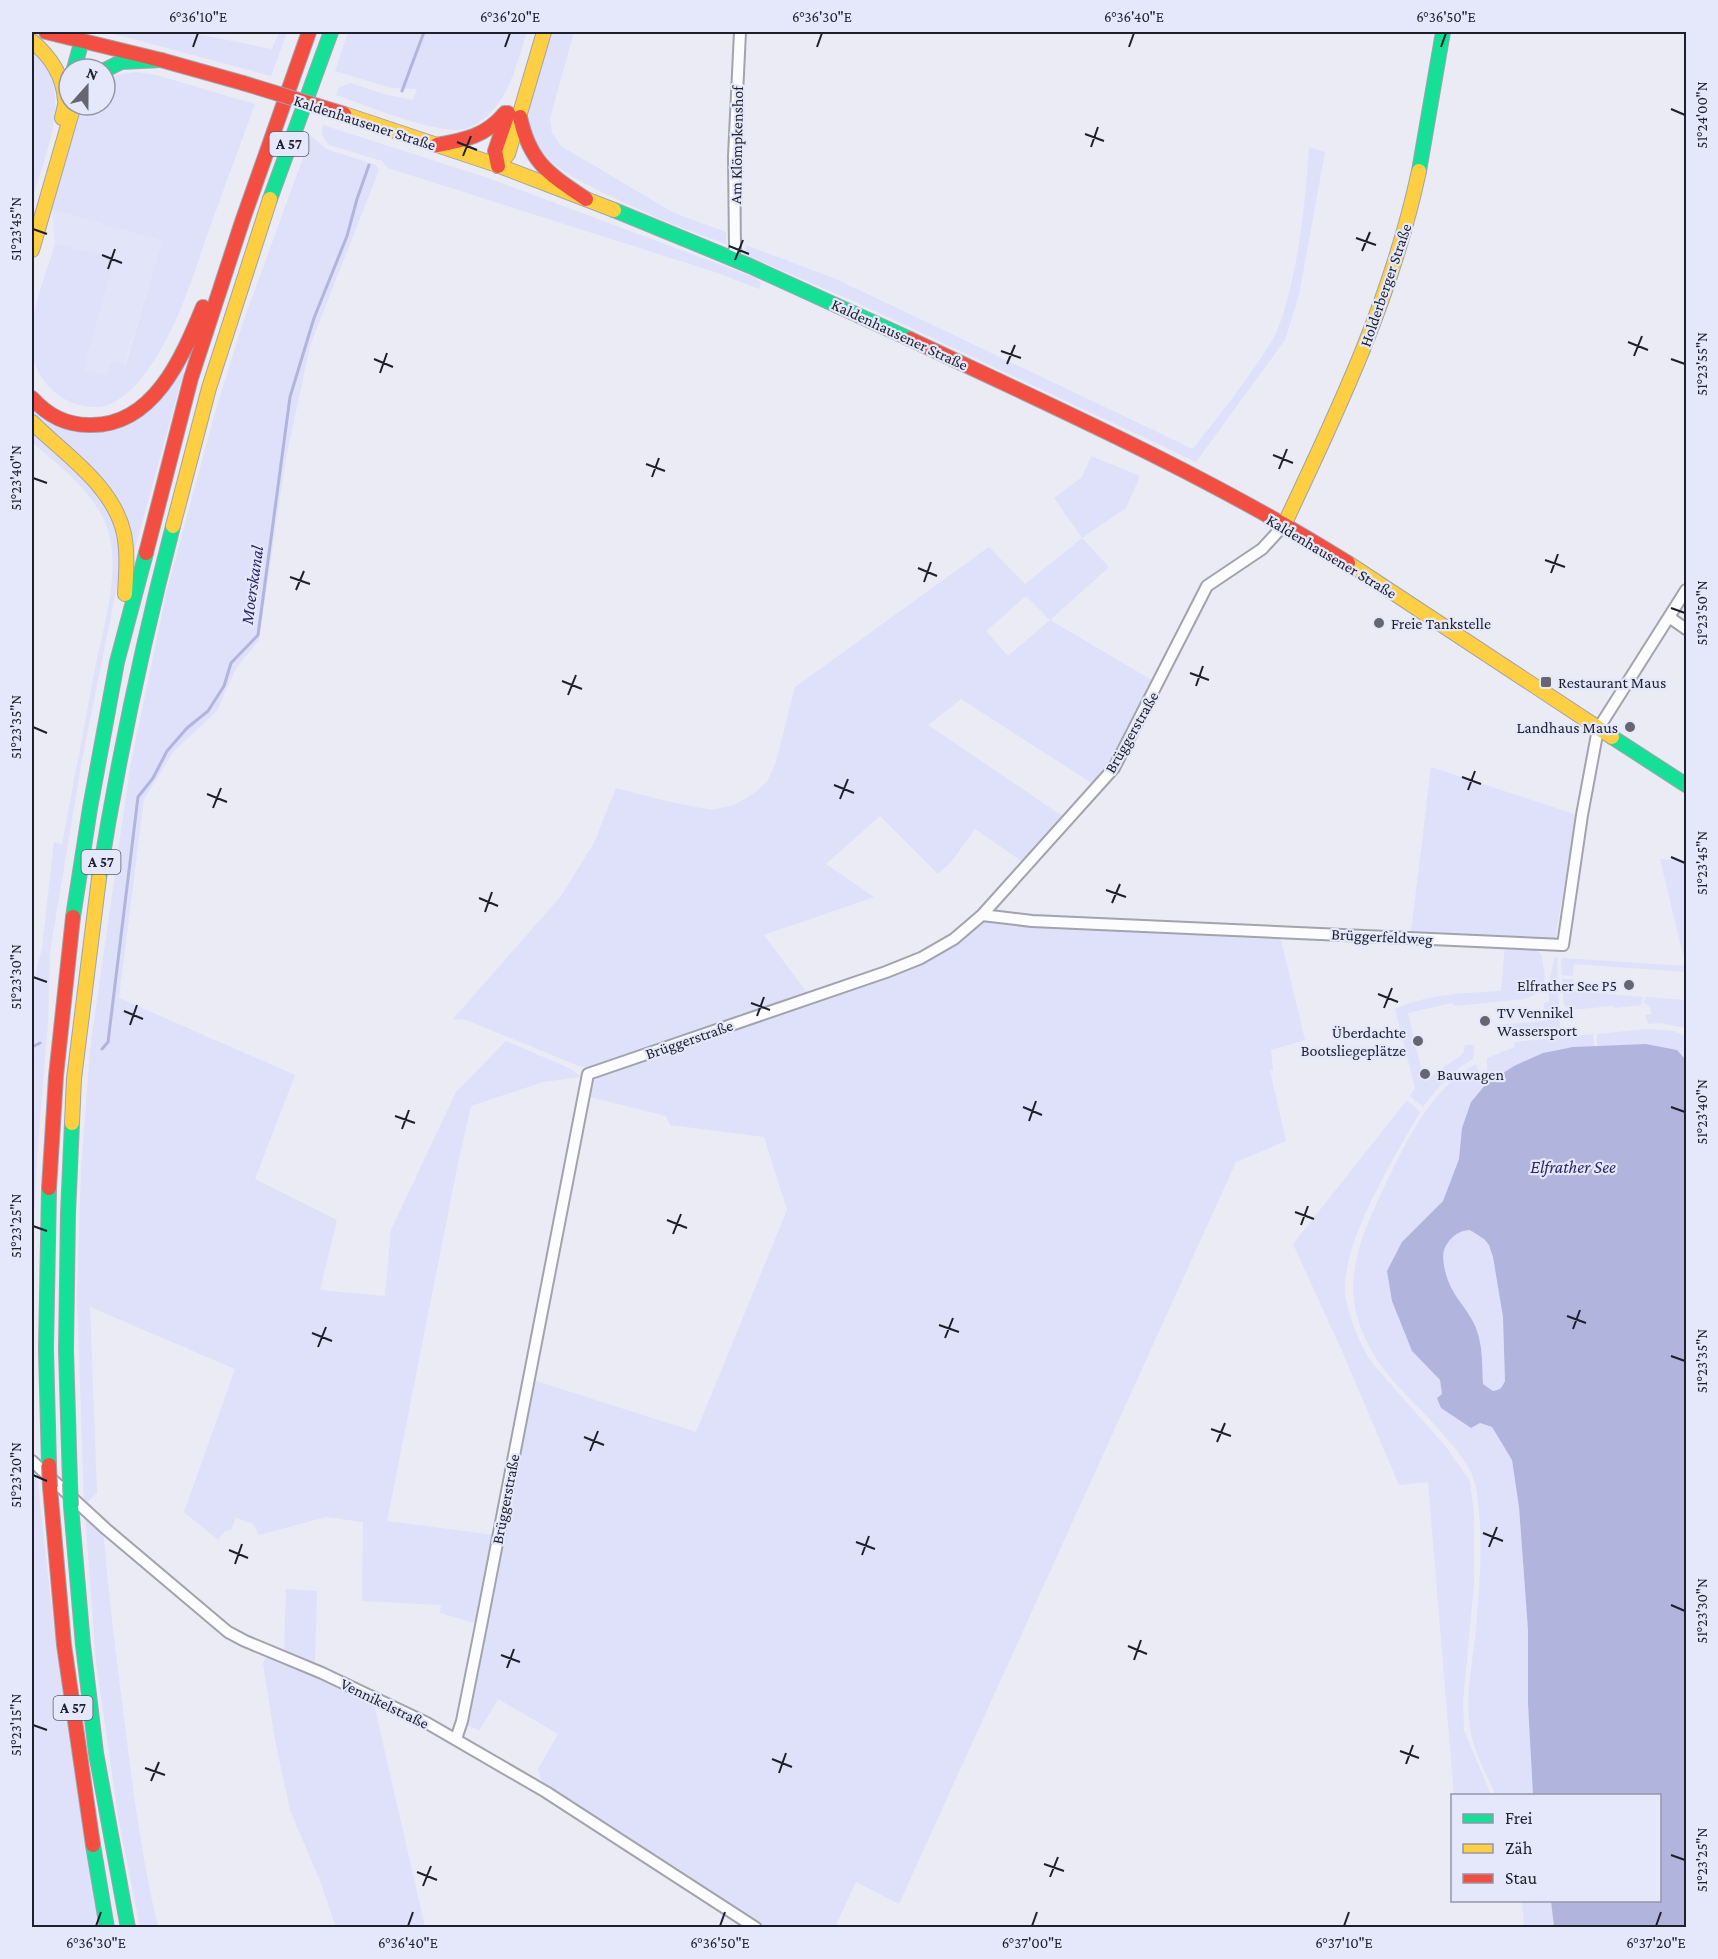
<svg xmlns="http://www.w3.org/2000/svg" width="1718" height="1959" font-family="'Crimson Pro',serif">
	<style>
		.built { fill: #e2e4f9 }
		.green { fill: #dee1f9; fill-rule: evenodd }
		.water { fill: #b1b4dd; fill-rule: evenodd }
		.lines { fill: none; stroke-linecap: round; stroke-linejoin: round }
		.stream { stroke: #b1b4dd; stroke-width: 3 }
		.street-casing { stroke: #a2a3ac; stroke-width: 14 }
		.fast-casing { stroke: #a2a3ac; stroke-width: 16 }
		.slow-casing { stroke: #a2a3ac; stroke-width: 16 }
		.jam-casing { stroke: #a2a3ac; stroke-width: 16 }
		.street { stroke: #fcfcfe; stroke-width: 10 }
		.fast { stroke: #16e098; stroke-width: 14 }
		.slow { stroke: #ffcf43; stroke-width: 14 }
		.jam { stroke: #f24e42; stroke-width: 14 }
		.fast-bridge-casing { stroke: #a2a3ac; stroke-width: 16; stroke-linecap: butt }
		.jam-bridge-casing { stroke: #a2a3ac; stroke-width: 16; stroke-linecap: butt }
		.fast-bridge { stroke: #16e098; stroke-width: 14 }
		.jam-bridge { stroke: #f24e42; stroke-width: 14 }
		.ticks { fill: none; stroke: #1e1f2a; stroke-width: 2 }
		.poi-dot { fill: #656671; stroke: #e5e7fa; stroke-width: 2 }
		.labels { text-anchor: middle; stroke-width: 4.5; stroke-linejoin: round; paint-order: stroke }
		.shield { fill: #e5e7fa; stroke: #5a5b68; stroke-width: 1.5 }
		.shield-label { font-size: 15px; font-weight: bold; fill: #1e1f2a }
		.street-label { font-size: 16px; fill: #1e1f2a; stroke: #e5e7fa }
		.poi-label { font-size: 16px; fill: #1e1f2a; stroke: #e5e7fa; text-anchor: start }
		.water-label { font-size: 18px; font-style: italic; fill: #2a2666; stroke: #e5e7fa }
		.neatline { fill: none; stroke: #1e1f2a; stroke-width: 2 }
		.ticks-label { font-size: 15px; text-anchor: middle; fill: #1e1f2a }
	</style>
	<rect width="100%" height="100%" fill="#eaebf5"/>
	<path class="built" d="M52 209 162 241 125 364 106 377 82 371 115 259 55 244Z"/>
	<path class="green" d="M107 32H187L272 49 279 32H287L271 76Z
		M348 32H527C519 56 513 83 498 104 490 115 478 125 465 129 437 135 365 105 336 95L339 88 350 83 387 95 413 100 417 89 391 88 335 71Z
		M552 32H574L550 118 552 133 561 146 674 213 726 232V244L667 222 601 192 571 176 551 162 538 147 530 127 528 111Z
		M32 51C78 87 44 156 32 201V130L34 111 32 94Z
		M136 72 156 75 255 104C240 145 225 186 210 227 192 278 177 332 144 375 133 389 115 407 96 407 64 408 34 381 32 349 29 314 45 277 55 244L115 258 83 370 106 376 112 361 126 364 162 241 52 209 78 118 85 105H105V83L115 75Z
		M323 125 488 178 756 278 761 283 759 289 715 272 388 168 382 161 329 145 322 136Z
		M311 136 326 149 376 165 379 170 310 346 286 458 259 640 235 670 217 711 174 751 144 799 119 998 295 1075 255 1179 337 1220 320 1290 385 1296 391 1230 456 1092 506 1041 571 1069 581 1077 543 1082 471 1106 457 1168 387 1521 494 1535 477 1624 440 1613 441 1605 362 1601 363 1522 326 1517 259 1535 253 1524 236 1518 231 1530 225 1531 218 1540 184 1512 235 1369 90 1307 97 1493 84 1505 77 1293 81 1170 90 1049 130 768 167 590 214 416 242 325Z
		M1309 147 1325 152 1299 295 1285 340 1196 462 858 303 744 254 746 245 836 279 1193 449C1219 415 1253 373 1274 337 1281 323 1285 308 1289 293 1301 245 1306 196 1309 147Z
		M189 352 133 556 128 533 32 417V404L34 407 120 425Z
		M32 433 90 487 112 519 119 550 118 581 82 760 50 952 48 1022 38 1145 33 1237 32 1345 34 1455 32 1453V987L42 948 54 842 62 844C73 786 84 727 95 669 103 628 121 572 108 530 96 493 60 467 32 442Z
		M1091 456 1140 476 1126 508 1082 538 1109 567 1050 620 1155 682 1104 775 1093 784 961 699 928 725 1064 817 1024 863 975 829 951 862 938 874 880 816 826 864 874 897 764 935 808 994 676 1038 593 1068 579 1066 466 1020 453 1019 561 896 594 843 616 788 666 801 711 810 734 805 753 794 767 782 776 762 795 687 989 547 1025 584 1082 538 1054 498 1082 477ZM1026 596 1050 620 1008 656 986 631Z
		M1431 767 1577 815 1555 938 1411 932Z
		M1660 859 1686 860V955H1683Z
		M983 919 1280 936 1305 1040 1271 1050 1273 1070 1270 1071 1286 1141 1236 1162 899 1904 856 1882 835 1927H765L543 1785 538 1769 558 1734 498 1699 479 1731 466 1725 533 1380 696 1432 787 1210 764 1137 670 1125 666 1116 586 1096 592 1081 608 1071 923 962Z
		M1505 945H1529L1541 954 1545 977 1543 985 1534 995 1524 999 1455 1006 1452 1003 1408 1013 1424 1081 1463 1054 1465 1045H1474L1473 1059C1452 1070 1437 1088 1423 1107L1410 1096 1415 1088 1395 1009C1426 994 1466 993 1501 991Z
		M1555 957 1557 958 1560 1030 1499 1037 1497 1027 1498 1025 1544 1021V1003L1549 1002 1548 986Z
		M1563 958 1686 966V972L1574 964 1573 976 1562 975 1561 959Z
		M1562 979H1573L1572 991 1643 997 1641 1005 1614 1008 1613 1006 1569 1010 1564 1005Z
		M1645 997 1686 1000V1028L1659 1023 1648 1024 1645 1015 1652 1014 1649 1006 1644 1003Z
		M1648 1029 1673 1031 1686 1036V1060L1677 1050 1647 1044 1597 1046V1034Z
		M1593 1034 1594 1046C1558 1047 1522 1060 1492 1080L1487 1071V1058L1515 1047 1514 1042Z
		M1476 1064 1485 1085 1471 1102 1462 1128 1459 1159 1443 1201 1402 1242 1412 1351 1440 1380 1442 1394 1441 1408 1471 1428 1480 1423 1492 1427 1512 1460 1519 1507 1528 1630V1704L1533 1795H1495C1487 1774 1473 1751 1470 1728 1465 1695 1473 1661 1476 1628 1480 1582 1484 1534 1476 1488 1472 1466 1455 1448 1440 1431 1421 1408 1397 1389 1380 1364 1333 1295 1356 1245 1389 1177 1409 1136 1434 1086 1476 1064Z
		M1407 1100 1420 1112C1395 1157 1337 1247 1346 1299 1350 1321 1360 1344 1372 1363L1446 1447 1470 1481 1474 1514V1584L1463 1701 1464 1730 1491 1795H1454L1428 1482 1399 1485 1342 1351 1293 1244Z
		M1470 1230 1484 1239 1489 1245 1493 1257 1503 1317 1505 1381C1502 1387 1501 1390 1493 1391L1483 1384C1482 1365 1483 1346 1476 1328 1466 1304 1429 1274 1447 1244 1453 1235 1459 1231 1470 1230Z
		M32 1472 37 1477 56 1647 99 1927H32Z
		M85 1514 103 1530C109 1598 117 1666 126 1734 134 1799 143 1864 158 1927H140L119 1822 96 1662Z
		M286 1589 317 1591 315 1665 284 1651Z
		M271 1656 373 1700 425 1927H336L320 1881 290 1810 275 1740 263 1663 266 1657Z
		M1522 1901H1551L1554 1927H1524Z"/>
	<path class="water" d="M1646 1044 1677 1050 1686 1060V1927H1554L1551 1901 1660 1900V1796L1533 1795 1528 1704V1630L1519 1507 1512 1460 1492 1427 1480 1423 1471 1428 1441 1408 1437 1398 1442 1394 1440 1380 1412 1351 1392 1301 1387 1271 1402 1242 1443 1201 1459 1159 1462 1128 1471 1102 1486 1084 1514 1066 1543 1053 1573 1047ZM1470 1230 1484 1239 1489 1245 1493 1257 1503 1317 1505 1381C1502 1387 1501 1390 1493 1391L1483 1384C1482 1365 1483 1346 1476 1328 1466 1304 1450 1297 1444 1266 1443 1257 1442 1252 1447 1244 1453 1235 1459 1231 1470 1230Z"/>
	<g class="lines">
		<path class="stream" d="M402 91 424 32
			M32 1047 40 1043
			M102 1049 108 1042 138 797 153 778 167 751 187 728 208 711 224 686 231 663 258 635 290 397 314 318 347 236 357 199 369 165"/>
		<g class="street-casing">
			<path id="street" d="M732 259 735 248 734 156 740 32
				M1669 617 1686 629
				M982 915 1032 921 1563 945 1582 815 1598 729 1686 590
				M32 1461 106 1529 228 1632 245 1641 322 1673 427 1723 546 1792 756 1928
				M456 1739 462 1721 480 1631 588 1074 886 972 921 958 954 939 982 915 1114 768 1207 586 1262 549 1284 525"/>
		</g>
		<g class="fast-casing">
			<path id="fast" d="M74 69 82 40
				M105 70 121 62 161 60
				M1419 171 1443 32
				M270 199 331 32
				M614 210 750 266 910 339
				M1612 737 1686 785
				M99 878C118 759 143 642 173 526
				M73 917 90 808 117 662 146 553
				M49 1465 46 1349 49 1188
				M70 1483 66 1350 68 1213 72 1123
				M71 1506 83 1645 96 1753 128 1928
				M93 1845 107 1928"/>
		</g>
		<g class="slow-casing">
			<path id="slow" d="M32 41C51 57 63 75 65 100
				M344 114 497 165 614 210
				M62 118 69 88
				M498 166 508 154 544 32
				M32 250 74 105
				M32 422C65 455 114 486 124 534 128 554 126 574 125 594
				M1284 525C1339 409 1392 297 1419 171
				M173 526 209 388 270 199
				M1348 563 1612 737
				M72 1123 74 1079 99 878"/>
		</g>
		<g class="jam-casing">
			<path id="jam" d="M46 32 161 60 243 83
				M520 117C530 163 549 174 586 199
				M437 145C465 140 486 136 505 113
				M498 166 495 151 508 113
				M910 339C1058 409 1209 476 1348 563
				M32 398C47 415 66 425 89 425 153 427 182 358 203 307
				M146 553 191 378 242 222 309 32
				M49 1188 56 1076 73 917
				M50 1487 64 1645 93 1845"/>
		</g>
		<use href="#street" class="street"/>
		<use href="#fast" class="fast"/>
		<use href="#slow" class="slow"/>
		<use href="#jam" class="jam"/>
		<g class="fast-bridge-casing">
			<path id="fast-bridge" d="M70 1483 71 1506"/>
		</g>
		<g class="jam-bridge-casing">
			<path id="jam-bridge" d="M243 83 344 114
				M49 1465 50 1487"/>
		</g>
		<use href="#fast-bridge" class="fast-bridge"/>
		<use href="#jam-bridge" class="jam-bridge"/>
	</g>
	<path class="ticks" d="M193 47 198 33M505 47 510 33M817 47 822 33M1129 47 1134 33M1441 47 1446 33M1671 109 1685 115M1085 134 1104 141M457 142 477 150M1091 147 1098 127M463 156 471 136M33 229 47 234M1356 238 1376 245M729 246 749 254M1362 251 1370 232M102 255 122 263M735 260 743 240M108 269 115 249M1628 342 1648 350M1001 351 1021 358M1634 356 1642 336M374 359 393 367M1671 359 1685 364M1007 364 1015 345M380 373 387 353M1273 455 1293 463M646 464 665 471M1279 469 1287 449M652 477 659 458M33 478 47 483M1545 560 1565 567M918 568 937 576M1551 573 1558 554M290 577 310 584M924 582 931 562M296 590 304 571M1671 608 1685 613M1190 673 1209 680M562 681 582 689M1196 686 1203 666M568 695 576 675M33 727 47 733M1462 777 1481 784M834 785 854 793M1468 790 1475 771M207 794 227 802M840 799 848 779M213 808 221 788M1671 857 1685 863M1106 890 1126 897M479 898 498 906M1112 903 1120 884M485 912 492 892M33 977 47 982M1378 994 1398 1002M751 1003 770 1010M1384 1008 1392 988M124 1011 143 1019M757 1016 764 997M130 1025 137 1005M1023 1107 1042 1115M1671 1107 1685 1112M395 1116 415 1123M1029 1121 1036 1101M402 1129 409 1110M1295 1212 1314 1219M667 1220 687 1228M1301 1225 1308 1206M33 1226 47 1231M673 1234 681 1214M1567 1316 1586 1323M939 1325 959 1332M1573 1329 1580 1310M312 1333 332 1341M945 1338 953 1318M318 1347 326 1327M1671 1356 1685 1361M1211 1429 1231 1436M584 1437 604 1445M1217 1442 1225 1423M590 1451 598 1431M33 1475 47 1481M1483 1533 1503 1541M856 1542 875 1549M1489 1547 1497 1527M229 1550 248 1558M862 1555 869 1536M235 1564 242 1544M1671 1605 1685 1611M1128 1646 1147 1654M501 1655 520 1662M1134 1660 1141 1640M507 1668 514 1649M33 1725 47 1730M1400 1751 1419 1758M772 1759 792 1767M1406 1764 1413 1745M145 1768 165 1775M779 1773 786 1753M151 1781 159 1762M1671 1855 1685 1860M1044 1864 1064 1871M417 1872 437 1880M1050 1877 1058 1857M423 1886 431 1866M96 1926 101 1912M408 1926 413 1912M720 1926 725 1912M1032 1926 1037 1912M1344 1926 1349 1912M1656 1926 1661 1912"/>
	<g class="poi-dot">
		<circle cx="1379" cy="623" r="6"/>
		<rect x="1540" y="676" width="12" height="12" rx="3"/>
		<circle cx="1630" cy="727" r="6"/>
		<circle cx="1629" cy="985" r="6"/>
		<circle cx="1485" cy="1021" r="6"/>
		<circle cx="1418" cy="1041" r="6"/>
		<circle cx="1425" cy="1074" r="6"/>
	</g>
	<g class="labels">
		<g class="shield">
			<rect x="269.5" y="132" width="39" height="24" rx="4.5"/>
			<rect x="81.5" y="850" width="39" height="24" rx="4.5"/>
			<rect x="53.5" y="1696" width="39" height="24" rx="4.5"/>
		</g>
		<g class="shield-label">
			<text x="289" y="149">A 57</text>
			<text x="101" y="867">A 57</text>
			<text x="73" y="1713">A 57</text>
		</g>
		<g class="street-label">
			<text transform="translate(365 122) rotate(18)" y="6">Kaldenhausener Straße</text>
			<text transform="translate(736 145) rotate(-89)" y="6">Am Klömpkenshof</text>
			<text transform="translate(1385 285) rotate(-71)" y="6">Holderberger Straße</text>
			<text transform="translate(900 334) rotate(25)" y="6">Kaldenhausener Straße</text>
			<text transform="translate(1332 556) rotate(31)" y="6">Kaldenhausener Straße</text>
			<text transform="translate(1131 732) rotate(-60)" y="6">Brüggerstraße</text>
			<text transform="translate(1382 936) rotate(3)" y="6">Brüggerfeldweg</text>
			<text transform="translate(689 1039) rotate(-19)" y="6">Brüggerstraße</text>
			<text transform="translate(505 1499) rotate(-79)" y="6">Brüggerstraße</text>
			<text transform="translate(385 1703) rotate(26)" y="6">Vennikelstraße</text>
		</g>
		<g class="poi-label">
			<text x="1391" y="629">Freie Tankstelle</text>
			<text x="1558" y="688">Restaurant Maus</text>
			<text x="1618" y="733" text-anchor="end">Landhaus Maus</text>
			<text x="1617" y="991" text-anchor="end">Elfrather See P5</text>
			<text x="1497" y="1018">TV Vennikel<tspan x="1497" dy="18">Wassersport</tspan></text>
			<text x="1406" y="1038" text-anchor="end">Überdachte<tspan x="1406" dy="18">Bootsliegeplätze</tspan></text>
			<text x="1437" y="1080">Bauwagen</text>
		</g>
		<g class="water-label">
			<text transform="translate(252 585) rotate(-82)" y="6">Moerskanal</text>
			<text x="1573" y="1173">Elfrather See</text>
		</g>
	</g>
	<rect width="1718" height="1959" fill="none" stroke="#e5e7fa" stroke-width="66"/>
	<rect x="1451" y="1794" width="210" height="108" fill="#e5e7fa" stroke="#9597a7" stroke-width="1.5"/>
	<rect x="1463" y="1814" width="30" height="9" fill="#16e098" stroke="#9597a7" stroke-width="1.5"/>
	<text x="1505" y="1824" font-size="18" fill="#1e1f2a">Frei</text>
	<rect x="1463" y="1844" width="30" height="9" fill="#ffcf43" stroke="#9597a7" stroke-width="1.5"/>
	<text x="1505" y="1854" font-size="18" fill="#1e1f2a">Zäh</text>
	<rect x="1463" y="1874" width="30" height="9" fill="#f24e42" stroke="#9597a7" stroke-width="1.5"/>
	<text x="1505" y="1884" font-size="18" fill="#1e1f2a">Stau</text>
	<g transform="translate(87 87) rotate(21)"><circle r="28" fill="#e5e7fa" stroke="#9597a7" stroke-width="1.5"/>
	<path d="M0-4.5L10 22L0 15L-10 22Z" fill="#656671"/>
	<text y="-9" font-size="16" font-weight="bold" text-anchor="middle" fill="#1e1f2a">N</text>
	</g>
	<rect x="33" y="33" width="1652" height="1893" class="neatline"/>
	<g class="ticks-label">
		<text x="198" y="22">6°36'10"E</text>
		<text x="510" y="22">6°36'20"E</text>
		<text x="822" y="22">6°36'30"E</text>
		<text x="1134" y="22">6°36'40"E</text>
		<text x="1446" y="22">6°36'50"E</text>
		<text transform="translate(1702 115) rotate(-90)" y="5">51°24'00"N</text>
		<text transform="translate(16 229) rotate(-90)" y="5">51°23'45"N</text>
		<text transform="translate(1702 364) rotate(-90)" y="5">51°23'55"N</text>
		<text transform="translate(16 478) rotate(-90)" y="5">51°23'40"N</text>
		<text transform="translate(1702 613) rotate(-90)" y="5">51°23'50"N</text>
		<text transform="translate(16 727) rotate(-90)" y="5">51°23'35"N</text>
		<text transform="translate(1702 863) rotate(-90)" y="5">51°23'45"N</text>
		<text transform="translate(16 977) rotate(-90)" y="5">51°23'30"N</text>
		<text transform="translate(1702 1112) rotate(-90)" y="5">51°23'40"N</text>
		<text transform="translate(16 1226) rotate(-90)" y="5">51°23'25"N</text>
		<text transform="translate(1702 1361) rotate(-90)" y="5">51°23'35"N</text>
		<text transform="translate(16 1475) rotate(-90)" y="5">51°23'20"N</text>
		<text transform="translate(1702 1611) rotate(-90)" y="5">51°23'30"N</text>
		<text transform="translate(16 1725) rotate(-90)" y="5">51°23'15"N</text>
		<text transform="translate(1702 1860) rotate(-90)" y="5">51°23'25"N</text>
		<text x="96" y="1948">6°36'30"E</text>
		<text x="408" y="1948">6°36'40"E</text>
		<text x="720" y="1948">6°36'50"E</text>
		<text x="1032" y="1948">6°37'00"E</text>
		<text x="1344" y="1948">6°37'10"E</text>
		<text x="1656" y="1948">6°37'20"E</text>
	</g>
</svg>
